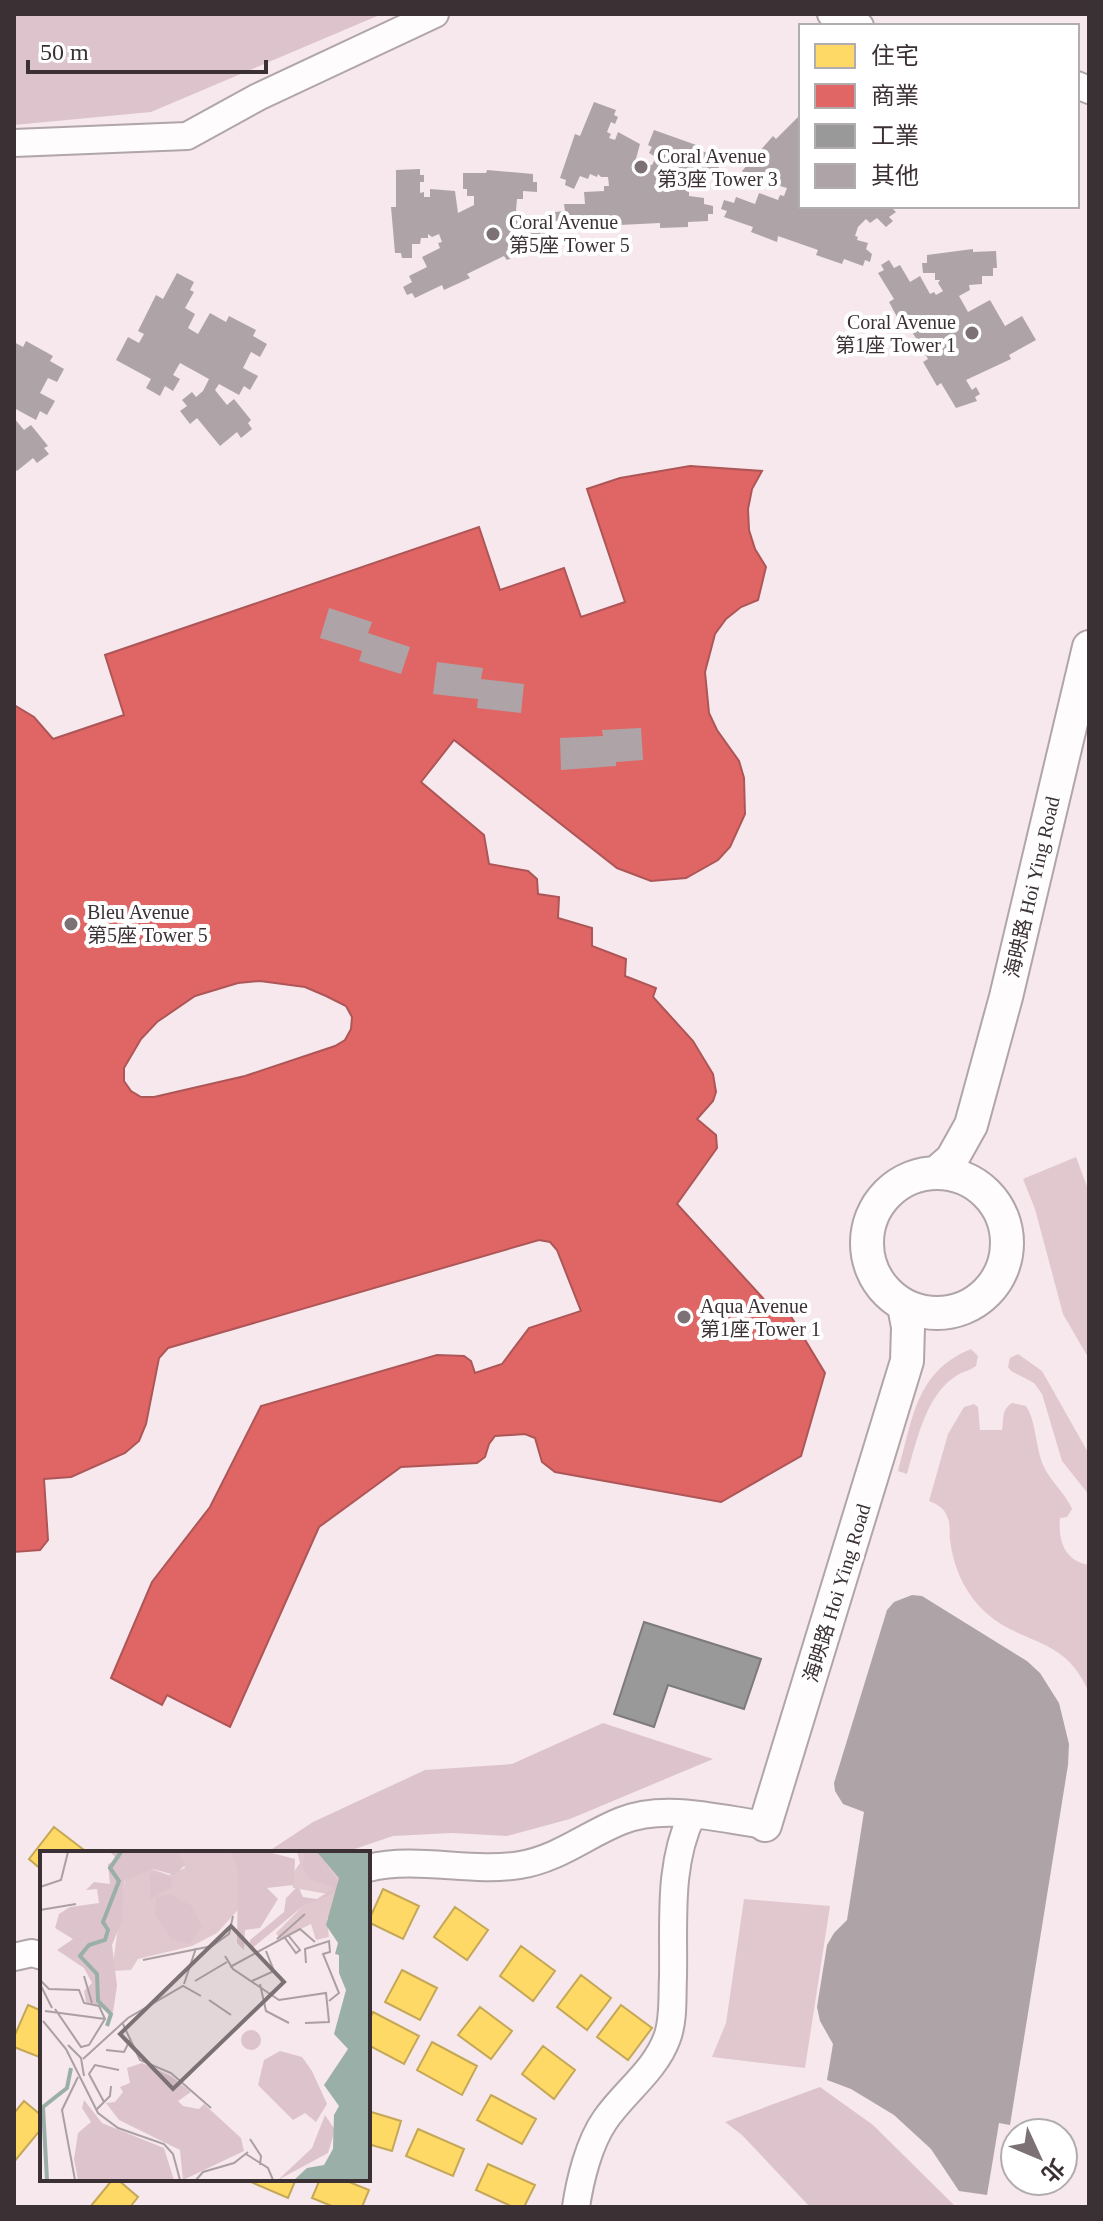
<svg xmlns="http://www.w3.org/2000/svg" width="1103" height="2221" font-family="'Times New Roman','Noto Sans TC',serif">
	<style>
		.green { fill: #e1c8cf }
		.forest { fill: #ddc4cc }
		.homes { fill: #ffd966; stroke: #c4a757; stroke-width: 2 }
		.shops { fill: #e06666; stroke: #ae5657; stroke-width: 2; fill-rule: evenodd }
		.industry { fill: #999; stroke: #7d7a7b; stroke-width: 2 }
		.building { fill: #aea4a7 }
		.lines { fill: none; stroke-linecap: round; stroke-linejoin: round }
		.minor-casing { stroke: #b0a5a8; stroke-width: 30 }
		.tertiary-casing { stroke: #b0a5a8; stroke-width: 36 }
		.minor { stroke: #fefcfc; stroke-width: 26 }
		.tertiary { stroke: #fefcfc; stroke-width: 32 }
		.poi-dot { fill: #7c7174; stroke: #fff; stroke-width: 3 }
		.labels { text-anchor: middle; stroke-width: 8; stroke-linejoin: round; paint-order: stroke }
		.poi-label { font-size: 20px; fill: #3b3134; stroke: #fff; text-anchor: start }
		.street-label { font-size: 20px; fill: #3b3134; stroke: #fff }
		.inset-river { fill: none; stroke: #9aafa8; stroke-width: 4 }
		.inset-road { fill: none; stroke: #ab9fa2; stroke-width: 2 }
		.view { fill: #7c7174; fill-opacity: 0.15; stroke: #7c7174; stroke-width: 4 }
		.inset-edge { fill: none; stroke: #3b3134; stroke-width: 4 }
	</style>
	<rect width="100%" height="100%" fill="#f6e8ec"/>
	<path class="green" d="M1076 1157 1089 1192V1359L1063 1314 1035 1209 1023 1179Z
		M971 1349 978 1356 976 1366C971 1370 965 1371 959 1374 926 1393 917 1440 907 1474L898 1471C913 1419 915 1372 971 1349Z
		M1018 1354 1042 1371 1089 1454V1495L1062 1461 1042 1394 1034 1383 1011 1371 1008 1367 1010 1358Z
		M1012 1403 1026 1406C1037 1423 1035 1448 1044 1467 1051 1482 1066 1494 1072 1509L1067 1517 1060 1518C1058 1540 1064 1561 1089 1565V1693C1065 1633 1018 1647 980 1607 963 1589 953 1565 950 1540 949 1532 951 1524 947 1516 944 1508 937 1504 929 1501L948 1434 964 1407 974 1404 978 1407 980 1430H1002C1004 1419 1001 1410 1012 1403Z
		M744 1899 830 1906 805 2068 712 2057 726 2023Z"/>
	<path class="forest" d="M14 14H382L151 112 14 125Z
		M603 1723 713 1759 570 1819 507 1836 452 1833 393 1836 343 1853H266L313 1822 425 1770 512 1764Z
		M820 2087 873 2125 956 2207H810L742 2135 725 2122Z"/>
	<path class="homes" d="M356 787 375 794 366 819 375 823 373 828 383 831 381 836 393 840 385 862 412 879 416 866 407 864 412 841 423 844V839L434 842 433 846 438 847 442 834 461 838 456 861 460 862 457 874 452 873 451 880 456 881 453 893 448 891 443 912 437 910 435 915 430 914 431 909 427 908 429 902 424 901 426 892 415 890 407 903 419 911 415 916 425 923 422 928 429 932 420 947 403 936 401 940 391 934 394 930 387 926 382 934 372 927 374 924 339 903 336 906 326 899 345 868 337 865 335 870 327 867 329 862 326 861 329 850 325 848 329 837 334 839 338 829 333 827 338 816 342 817Z
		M49 830 71 837 66 862 72 863 74 856 86 861 85 864 106 872 104 878 109 880 107 886 102 884 101 888 97 887 94 895 81 890 79 897 90 905 96 896 103 901 120 885 139 900 113 939 118 943 109 953 105 950 84 977 88 980 80 991 75 987 62 1003 59 1000 45 1017 25 1002 28 997 21 991 39 969 42 960 35 957 20 988 14 987V924L20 913 28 915 29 910 36 913 35 918 39 914 50 917 49 923 66 902 55 893 53 900H56L51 914 38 909 40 904 25 899Z
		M471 937 490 945 492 941 502 945 500 949 511 954 513 950 523 954 521 958 533 963 522 990 540 1006 549 995 541 992 550 970 560 974 561 970 571 974 570 978 575 980 580 967 598 975 589 996 594 998 589 1010 584 1008 582 1015 586 1017 582 1027 577 1026 569 1045 563 1042 561 1047 556 1045V1033L552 1031 555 1022 541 1017 531 1029 542 1038 537 1043 553 1057 538 1075 521 1061 517 1066 509 1058 512 1054 504 1046 497 1054 488 1047 492 1043 483 1036 492 1026 483 1019 476 1029 466 1021 462 1025 453 1017 462 1006 455 1000 452 1004 444 997 447 993 431 980 448 960 465 975 468 972 478 980 480 978 486 981 489 972 468 963 472 955 465 952Z
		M23 1043 47 1050 39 1092 43 1093 36 1117 30 1115 26 1127 33 1129 27 1153 22 1152 17 1172 14 1171V1064L17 1065Z
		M596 1077 612 1088 615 1085 624 1091 622 1095 631 1102 634 1098 643 1104 640 1109 651 1116 634 1140 648 1159 655 1148 649 1143 662 1124 670 1130 673 1126 682 1132 679 1136 684 1139 692 1128 708 1139 695 1158 699 1161 691 1171 687 1169 683 1174 687 1177 680 1186 676 1184 665 1201 659 1197 656 1201 651 1198 654 1193 651 1191 658 1182 645 1173 632 1183 641 1194 636 1198 646 1213 627 1227 615 1211 610 1214 603 1205 608 1201 601 1193 597 1196 590 1187 594 1184 588 1175 598 1167 591 1159 581 1166 574 1156 570 1160 562 1150 573 1141 568 1134 564 1137 558 1128 561 1125 548 1108 569 1092 583 1111 587 1109 592 1116 600 1111 587 1102 593 1095 586 1090Z
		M683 1236 697 1251 700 1249 708 1257 704 1261 711 1270 715 1267 722 1275 718 1278 726 1288 704 1307 713 1329 723 1320 717 1314 735 1298 742 1306 746 1304 752 1312 749 1315 752 1319 763 1310 776 1325 758 1340 761 1344 751 1352 748 1348 743 1353 746 1357 737 1364 734 1360 718 1374 714 1368 709 1372 706 1368 710 1364 707 1361 716 1354 706 1342 692 1348 700 1369 692 1372 699 1390 692 1393 694 1395 679 1401 667 1370 662 1373 658 1362 663 1360 659 1350 654 1352 649 1341 655 1339 650 1329 662 1324 658 1314 646 1319 642 1307 637 1309 632 1298 646 1293 642 1284 638 1286 633 1276 638 1274 630 1253 653 1244 663 1266 666 1265 670 1274 679 1270 669 1258 676 1252 671 1246Z
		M14 1408 16 1428H21L22 1453H14Z
		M14 1466H23L21 1498H14Z
		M32 1508V1516H27V1519H34V1538L14 1539V1509Z
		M54 1827 84 1850 82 1853H42V1870L29 1859Z
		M383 1889 419 1906 403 1939 368 1922Z
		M455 1907 488 1930 467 1960 434 1937Z
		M521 1946 555 1971 533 2001 500 1976Z
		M402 1970 437 1988 420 2020 385 2002Z
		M581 1975 611 1998 587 2030 557 2007Z
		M28 2005 42 2011V2058L14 2047V2037Z
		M621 2005 652 2028 628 2060 597 2037Z
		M480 2007 512 2031 491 2059 458 2035Z
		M373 2012 419 2036 404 2064 368 2045V2022Z
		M432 2042 477 2066 462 2095 417 2070Z
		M543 2046 575 2070 554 2099 522 2074Z
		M491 2095 536 2119 522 2144 477 2120Z
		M24 2101 42 2116V2128L14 2162V2113Z
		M368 2111 401 2121 392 2151 368 2144Z
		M418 2129 464 2149 453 2176 406 2156Z
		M488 2164 535 2185 524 2207H513L476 2190Z
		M113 2179H117L138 2197 130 2207H90Z
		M253 2179H296L288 2198 251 2182Z
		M320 2179H342L369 2190 362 2207H334L312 2198Z"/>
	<path class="shops" d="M690 466 762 471 752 489 748 509 749 530 755 549 766 567 758 600 741 607 726 619 715 634 705 672 709 713 717 730 739 761 744 778 745 814 730 847 718 860 686 878 651 881 617 868 454 740 421 782 484 835 489 864 528 871 537 879 538 894 559 897 558 918 592 928V946L626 959 625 976 656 988 653 997 693 1041 713 1074 716 1092 713 1101 697 1119 716 1135 717 1148 677 1204 771 1307 787 1310 825 1373 801 1456 721 1502 555 1472 542 1462 535 1438 525 1434 495 1436 489 1444 485 1457 477 1463 401 1467 319 1527 230 1727 167 1695 162 1705 111 1678 152 1582 210 1507 261 1406 437 1355 464 1356 471 1361 475 1373 502 1364 529 1328 581 1311 557 1250 550 1242 539 1240 168 1348 159 1358 146 1424 139 1441 125 1453 71 1477 44 1479 48 1540 40 1550 14 1552V705L34 717 53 739 124 715 105 655 479 527 500 590 564 568 581 617 625 602 587 489 620 478ZM260 981 305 987 326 996 346 1006 352 1017 351 1029 345 1040 335 1046 245 1076 154 1097H141L131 1091 124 1081V1068L141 1039 157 1022 195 996 238 983Z"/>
	<path class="industry" d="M644 1622 761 1659 744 1709 668 1685 654 1727 614 1714Z"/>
	<path class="building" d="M594 102 616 110 614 115 618 117 615 124 611 122 607 132 611 134 609 138 615 140 618 132 640 144 634 166 652 165 656 157 649 153 652 147 648 145 654 130 699 146 698 149 718 158 715 166 719 167 715 176 702 171 699 178 694 176 689 186V196L704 198V204L713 206V214H708V221L688 222V227L660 228V223L619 225V230L591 232V226L561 227V221H555V212L565 211 564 204H585L584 192 604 191V186H609L608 177H601L598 174 597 177 590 174 588 179 580 176 574 189 565 185 566 180 560 178 575 134 580 136Z
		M801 114V206H890L896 212 889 217 893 221 886 227 877 218 870 223 866 219 858 227 855 236 858 237 857 240 868 243 866 249 872 254 870 262 865 260 863 266 844 259 842 264 816 255 818 250 778 236 777 242 751 232 753 227 724 217 727 211 721 209 724 200 734 203 736 197 755 204 759 193 778 200 780 195 784 196 787 188 780 186 779 181 777 184 771 178 767 182 761 176 751 186 744 179 747 175 742 171 773 136 776 139Z
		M420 169V175H424V182H420V193L424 192V197H430V189L455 191 458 213 474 205V196H467V189H463V173H486L487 170 533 174V182H537V192L523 191V199H517L516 210 521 220 535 215 538 221 546 220 550 227 545 229 548 235 529 244 532 249 507 260 504 256 467 274 470 278 444 290 442 285 415 298 412 293 407 295 403 287 412 282 409 276 427 267 422 257 440 248 438 243 442 242 439 234 432 237 428 234V238H421L420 244H412V258H402L401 253H395L391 207H396V170Z
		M973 249V252L996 251 997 268H993V276H982V284L969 285 970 290 959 296 968 312 990 300 1005 326 1022 316 1036 340 1009 355 1011 359 966 380 972 390 976 387 980 394 975 397 977 401 956 408 941 383 937 386 923 362 928 359 907 323 902 326 889 302 894 299 878 273 884 270 881 265 889 260 894 268 900 265 910 282 920 276 930 294 934 292 936 295 943 291 938 283 940 280H935V273H923L922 263H927V255Z
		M177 273 194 282 190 290 194 292 185 308 195 314 188 328 198 334 210 313 226 322 229 316 256 330 253 336 267 344 260 357 251 352 243 368 258 376 250 390 244 386 239 395 219 384 215 390 227 405 234 399 251 420 248 423 252 429 241 438 237 432 220 446 197 418 190 424 180 411 187 406 182 400 192 392 196 397 203 391 209 379 180 363 173 375 180 379 173 391 165 386 160 396 146 388 151 379 116 360 128 337 139 343 144 334 138 331 156 295 163 299Z
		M26 341 53 356 50 361 64 369 57 382 48 378 40 393 55 401 47 415 40 411 36 420 14 408V342L23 347Z
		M14 418 24 430 31 425 48 446 44 448 49 454 37 463 33 458 17 471 14 468Z
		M329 608 372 622 368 633 410 647 401 674 359 661 362 651 320 638Z
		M437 662 483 668 481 679 524 684 521 713 477 708 478 699 433 694Z
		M641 728 643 760 616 762V766L561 770 560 738 603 736 602 730Z
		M912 1595 922 1596 1027 1661 1040 1673 1059 1703 1069 1744 1068 1765 1010 2125 999 2123 987 2195 959 2191 931 2149 894 2115 851 2089 827 2080 833 2044 820 2021 817 2007 827 1945 834 1933 847 1920 864 1812 843 1804 835 1791 834 1783 887 1610 894 1602Z"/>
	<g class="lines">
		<g class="minor-casing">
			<path id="minor" d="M831 14 860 26
				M1077 85 1089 90
				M14 143 187 136 258 97 435 14
				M368 1868C418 1856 470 1873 520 1865 558 1859 586 1835 621 1821 665 1803 720 1819 765 1825
				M14 1957 32 1953 42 1956
				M576 2207C580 2180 589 2143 605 2120 624 2092 655 2071 667 2038 674 2020 672 1996 673 1977 674 1922 668 1865 692 1815"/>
		</g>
		<g class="tertiary-casing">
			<path id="tertiary" d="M867 1243a70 70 0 1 1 140 0a70 70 0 1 1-140 0Z
				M936 1173 952 1159 971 1125 1006 997 1089 647
				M765 1825 907 1361 908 1327 904 1306"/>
		</g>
		<use href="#minor" class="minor"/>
		<use href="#tertiary" class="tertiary"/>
	</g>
	<g class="poi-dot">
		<circle cx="641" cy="167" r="8"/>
		<circle cx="493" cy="234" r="8"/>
		<circle cx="972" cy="333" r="8"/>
		<circle cx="71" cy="924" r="8"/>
		<circle cx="684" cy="1317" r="8"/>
	</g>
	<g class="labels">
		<g class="poi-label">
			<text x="657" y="163">Coral Avenue<tspan x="657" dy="23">第3座 Tower 3</tspan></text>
			<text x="509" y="229">Coral Avenue<tspan x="509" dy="23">第5座 Tower 5</tspan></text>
			<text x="956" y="329" text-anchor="end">Coral Avenue<tspan x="956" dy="23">第1座 Tower 1</tspan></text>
			<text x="87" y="919">Bleu Avenue<tspan x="87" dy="23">第5座 Tower 5</tspan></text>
			<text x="700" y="1313">Aqua Avenue<tspan x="700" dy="23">第1座 Tower 1</tspan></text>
		</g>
		<g class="street-label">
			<text transform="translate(1032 887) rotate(-77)" y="7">海映路 Hoi Ying Road</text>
			<text transform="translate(837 1593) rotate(-73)" y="7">海映路 Hoi Ying Road</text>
		</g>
	</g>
	<g transform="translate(40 1851)">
		<rect width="330" height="330" fill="#f6e8ec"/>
		<path d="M140 1H191L198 18V59L177 82 152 95 98 108 91 119 72 120 85 27 112 18 129 24 145 17ZM257 1H282L300 24 308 65 287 67 289 86 276 89 271 73 240 88 236 82 262 56 288 43 253 37 251 25 260 12Z" fill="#e1c8cf"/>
		<path d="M70 1H140L145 14 135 24 113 18 84 30 82 70 72 94 77 135 73 161 46 151 44 140 52 132 44 117 17 99 33 88 15 77 19 63 30 56 59 52 57 38 46 39 54 31 70 33 68 13 78 9ZM191 1H228L255 8 254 34 227 37 238 48 220 77 205 79 204 99 197 92 198 20ZM279 1 298 31 295 41 262 56 210 99V89L244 61 246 47 258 35 263 46 277 48 294 37 269 28 262 15 265 2ZM116 21 132 27 131 37 110 48V22ZM131 43 152 55 162 76 149 93 132 89 115 64 116 46ZM201 189a10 10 0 1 1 20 0a10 10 0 1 1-20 0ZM240 200 262 206 272 220 287 253 276 271 265 262 253 269 218 234 224 209ZM102 212 131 225 151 241 138 250 143 255 159 258 164 253 201 287 204 300 143 329 140 299 79 269 66 252 75 251 83 241 80 236 90 232 87 217ZM44 249 62 272 124 297 134 329H38L34 308 38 282 51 271 42 257ZM285 264 295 279 288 302 238 329 272 297Z" fill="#ddc4cc"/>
		<path d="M277 1H330V329H254L267 317 284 314 293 298 294 264 299 255 284 234 308 198 294 183 306 139 299 122V104L295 103 298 92 286 74 299 27Z" fill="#9aafa8"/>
		<path class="inset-river" d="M67 175 71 163 58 150 57 123 40 105 49 94 65 89 68 79 63 71 79 30 70 17 81 1M7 329 3 256 27 237 31 217"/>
		<path class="inset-road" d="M0 36 21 29 28 1M0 59 36 53M245 87 256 102 260 99 248 84M237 88 265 63M185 105 193 118 239 149 286 142 289 171 265 172M103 109 172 95 189 83 193 65M266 112 265 98 289 90 290 101 283 103 299 142 289 150M190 116 260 78 275 91M44 125 52 152M0 129 9 138 39 139 44 152 59 155 65 168 49 194 41 196 15 158M155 130 187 111M212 130 234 120 226 100M0 133 12 157M144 133 156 97M220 133 226 160 249 172M169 149 191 164M5 160 65 168M3 170 26 198 58 262 78 277 124 293 133 303 140 329M82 171 100 209 131 222 171 257M28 194 41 207 44 225M66 199 84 201 90 189M43 208 88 167 143 135 161 145M64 251 49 223 55 214 79 219M57 258 70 245 71 235M210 288 221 305 220 314M206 303 228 317 233 329M35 329 22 259 38 226M156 329 163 321 194 312 208 301"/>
		<path class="view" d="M191 75 244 131 133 238 80 183Z"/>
		<rect width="330" height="330" class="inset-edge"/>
	</g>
	<rect width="1103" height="2221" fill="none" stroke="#3b3134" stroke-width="32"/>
	<rect x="799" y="24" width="280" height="184" fill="#ffffff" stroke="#b1adae" stroke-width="2"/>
	<rect x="815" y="44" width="40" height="24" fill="#ffd966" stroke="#b1adae" stroke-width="2"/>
	<text x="871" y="64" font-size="24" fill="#3b3134">住宅</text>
	<rect x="815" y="84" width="40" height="24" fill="#e06666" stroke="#b1adae" stroke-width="2"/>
	<text x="871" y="104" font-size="24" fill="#3b3134">商業</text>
	<rect x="815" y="124" width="40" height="24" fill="#999999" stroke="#b1adae" stroke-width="2"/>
	<text x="871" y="144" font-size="24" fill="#3b3134">工業</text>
	<rect x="815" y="164" width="40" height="24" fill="#aea4a7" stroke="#b1adae" stroke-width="2"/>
	<text x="871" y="184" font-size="24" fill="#3b3134">其他</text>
	<g transform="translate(1039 2157) rotate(134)"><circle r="38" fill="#ffffff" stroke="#b1adae" stroke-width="2"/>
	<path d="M0-6L14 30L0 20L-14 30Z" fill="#7c7174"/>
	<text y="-12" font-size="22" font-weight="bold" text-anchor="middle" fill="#3b3134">北</text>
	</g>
	<path d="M28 60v12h238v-12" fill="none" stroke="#3b3134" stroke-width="4"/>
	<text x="40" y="60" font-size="24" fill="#3b3134" stroke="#ffffff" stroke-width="6" paint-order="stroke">50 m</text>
</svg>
